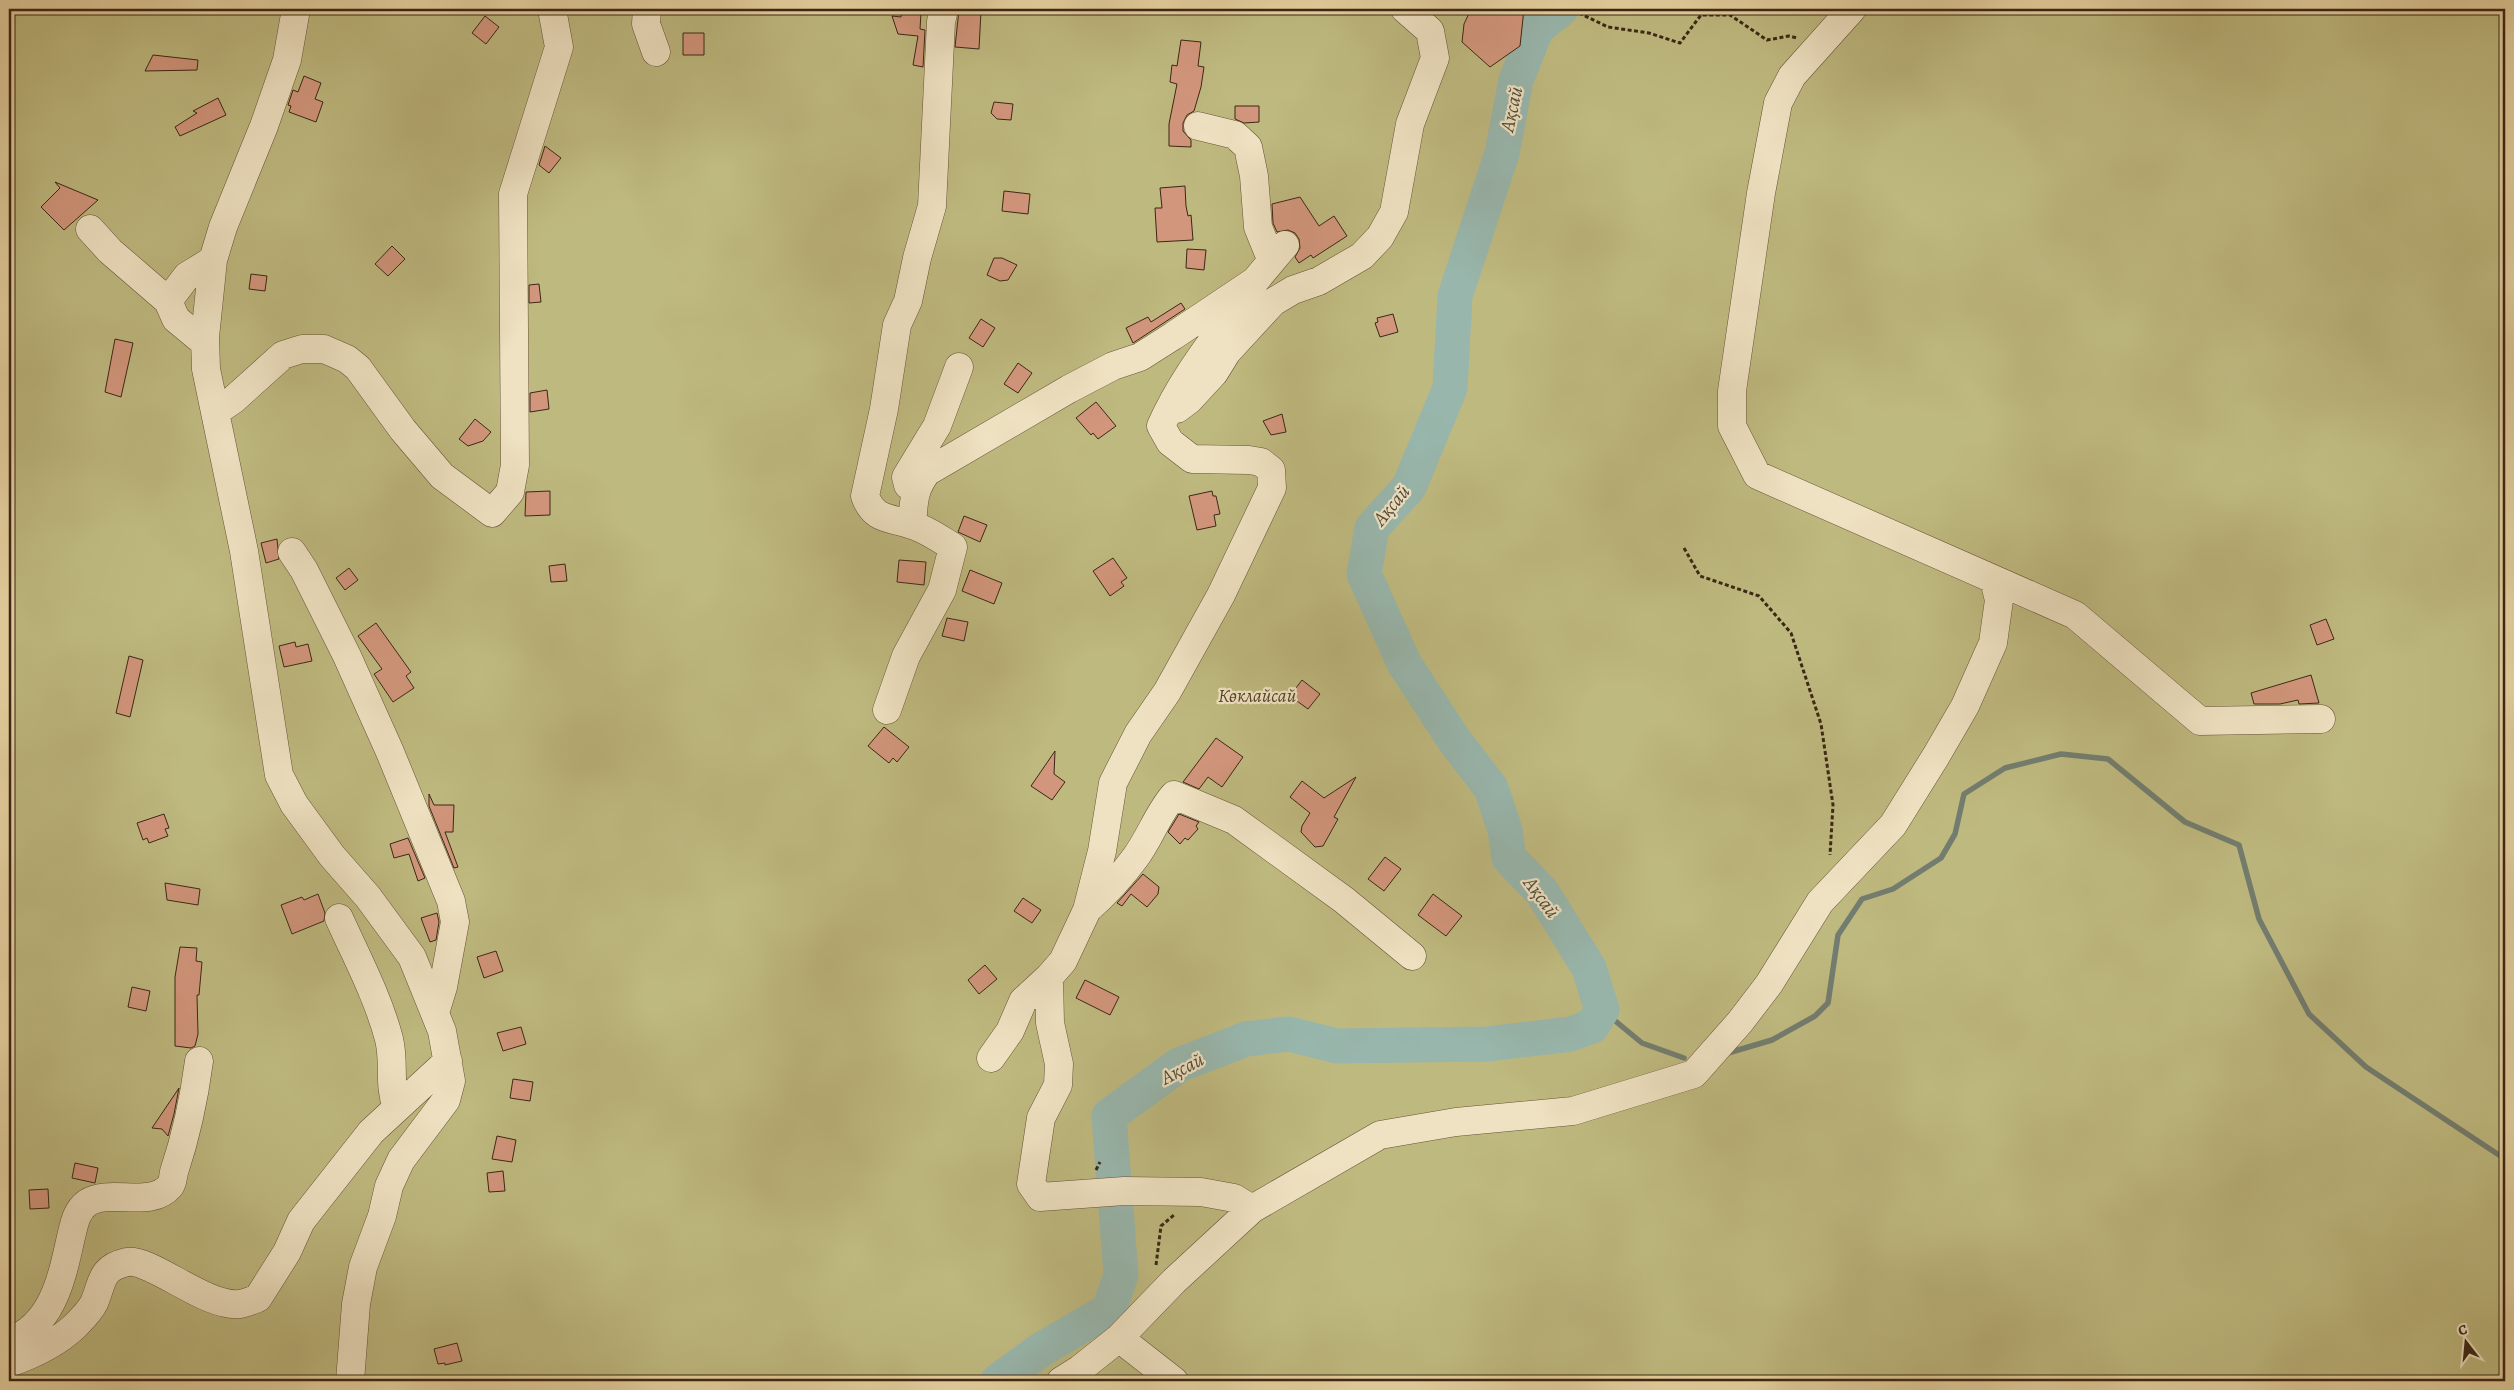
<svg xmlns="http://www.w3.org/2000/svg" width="2514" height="1390" font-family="Alegreya,serif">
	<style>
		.green { fill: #beb97f; stroke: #7c704a }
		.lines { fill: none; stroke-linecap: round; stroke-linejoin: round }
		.stream { stroke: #737d6f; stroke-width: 5.5 }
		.river { stroke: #98b6ac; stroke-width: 35 }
		.building { fill: #d2967c; stroke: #3b2714 }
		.minor-casing { stroke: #665237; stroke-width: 29 }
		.path { stroke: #3b2714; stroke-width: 3; stroke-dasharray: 4 2.5; stroke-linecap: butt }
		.minor { stroke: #efe2c2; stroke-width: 28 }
		.labels { text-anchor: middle; stroke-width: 4.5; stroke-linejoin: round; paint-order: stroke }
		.park-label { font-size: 19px; font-style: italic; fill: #554429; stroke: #efe2c2 }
		.water-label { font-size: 20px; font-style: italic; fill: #524b3a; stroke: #efe2c2 }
	</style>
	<rect width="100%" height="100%" fill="#e7d2a1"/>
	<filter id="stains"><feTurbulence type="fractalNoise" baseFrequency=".004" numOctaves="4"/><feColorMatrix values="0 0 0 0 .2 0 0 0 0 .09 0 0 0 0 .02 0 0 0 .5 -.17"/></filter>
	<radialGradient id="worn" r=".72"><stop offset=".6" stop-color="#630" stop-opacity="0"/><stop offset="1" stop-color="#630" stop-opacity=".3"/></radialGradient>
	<path class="green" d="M9 9H2505V1381H9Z"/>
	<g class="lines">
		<path class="stream" d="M1602 1010 1642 1043 1684 1058
			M1728 1053 1772 1040 1815 1016 1828 1003 1838 935 1862 899 1893 889 1941 858 1955 834 1964 794 2005 768 2061 754 2108 759 2185 822 2239 845 2259 919 2309 1014 2366 1067 2505 1159"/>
		<path class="river" d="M998 1381 1042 1349 1109 1310 1121 1275 1109 1116 1179 1065 1246 1039 1289 1034 1337 1046 1487 1044 1571 1034 1592 1026 1602 1010 1589 968 1542 892 1509 858 1505 830 1491 788 1454 740 1404 663 1364 574 1372 528 1409 487 1450 388 1455 296 1502 153 1516 80 1537 28 1561 9"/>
	</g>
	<path class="building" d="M1471 9H1524L1520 46 1490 67 1462 42 1464 24Z
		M959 10 981 11 979 49 955 47Z
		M902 12 921 13 920 29 925 30 923 67 913 65 918 36 898 34 892 16 901 17Z
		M485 16 499 27 486 44 472 33Z
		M683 33H704V55H683Z
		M1181 40 1201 42 1198 66 1204 67 1201 87 1194 111 1187 115 1183 123V131L1191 140V147L1169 146V124L1177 84 1170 82 1172 65 1177 66Z
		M153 55 198 60 197 70 145 71Z
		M304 76 321 83 315 99 323 102 316 122 289 112 291 106 288 105 293 90 298 92Z
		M218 98 226 115 180 136 175 127 197 113 193 111Z
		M994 102 1013 104 1011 120 997 119 991 113Z
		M1235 106H1259V122L1244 123 1235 119Z
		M545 146 561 158 549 173 539 165Z
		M55 182 98 200 64 230 41 207 60 188Z
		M1185 186 1186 206 1188 216 1191 215 1193 240 1157 242 1155 208H1162L1160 188Z
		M1004 191 1030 194 1028 214 1002 211Z
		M1300 197 1319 226 1334 216 1347 236 1313 258 1311 255 1299 263 1295 257 1300 248 1299 239 1295 233 1288 230 1277 232 1273 223 1272 204Z
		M392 246 405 259 388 276 375 264Z
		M1187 249 1206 250 1204 270 1186 268Z
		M994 258H1002L1017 265 1008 280 1000 281 987 275Z
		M251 274 267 276 265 291 249 289Z
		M539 284 541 302 529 303V285Z
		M1181 303 1185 309 1133 343 1126 328 1148 317 1151 322Z
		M1393 314 1398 332 1380 337 1375 323 1378 322 1377 318Z
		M981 319 995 328 983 347 969 338Z
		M115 339 133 343 121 397 105 392Z
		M1018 363 1032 373 1018 393 1004 384Z
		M547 390 549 409 530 412V393Z
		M1096 402 1116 426 1098 439 1093 433 1091 435 1076 418Z
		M1282 414 1286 432 1271 435 1263 421Z
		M475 419 491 432 483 441 468 446 459 439Z
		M550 491V515L525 516 526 492Z
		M1212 491 1213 496H1216L1220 514 1214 515 1216 526 1197 530 1189 496Z
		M964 516 987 525 980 542 958 532Z
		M277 539 279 559 266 563 261 543Z
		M1113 558 1127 578 1121 582 1124 586 1110 596 1093 571Z
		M899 560 926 562 924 585 897 582Z
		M565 564 567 581 551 582 549 566Z
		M349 568 358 580 345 590 336 578Z
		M970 570 1002 583 994 604 962 591Z
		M947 618 968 622 964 641 942 636Z
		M2326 619 2334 639 2317 645 2310 625Z
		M376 623 411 672 406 676 414 688 393 702 374 674 382 669 358 636Z
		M295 642 296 647 308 644 312 661 284 667 279 646Z
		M129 656 143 660 130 717 116 713Z
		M2311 675 2319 703 2299 704 2298 700 2280 704H2254L2251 693Z
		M1302 680 1320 694 1308 709 1290 696Z
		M884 727 909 747 897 762 893 758 889 763 868 746Z
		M1216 738 1243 757 1222 787 1208 777 1199 789 1183 782Z
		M1055 751 1054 774 1065 782 1052 800 1031 786Z
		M1356 777 1334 817 1338 819 1323 846 1315 847 1301 832 1302 826 1310 813 1290 797 1302 781 1324 798Z
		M429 794 434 805H454L453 832H445L458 867 454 868 429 806Z
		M164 814 169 828 165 829 168 836 149 843 147 838 143 840 137 823Z
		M1179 814 1199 822 1196 826 1198 829 1188 840 1185 838 1180 844 1168 832Z
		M408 838 425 878 418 881 409 854 394 858 390 844Z
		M1385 857 1401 869 1384 891 1368 879Z
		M1143 874 1159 887 1158 894 1147 907 1131 894 1122 906 1117 903Z
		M165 883 200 889 198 905 167 900Z
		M318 894 325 913 324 921 292 934 281 905 302 897 304 900Z
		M1433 894 1462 916 1446 936 1418 915Z
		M1023 898 1041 910 1032 923 1014 911Z
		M437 913 439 922 436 940 430 942 421 918Z
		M180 947 197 948 196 961 202 962 199 995H197L198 1034 195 1046 191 1048 175 1046V977Z
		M496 951 503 971 484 978 477 957Z
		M985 965 997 979 979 994 968 980Z
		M1085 980 1119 997 1110 1015 1076 998Z
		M132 987 150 991 146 1011 128 1007Z
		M521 1027 526 1044 503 1051 497 1033Z
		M513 1079 533 1082 530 1101 510 1098Z
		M179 1088 174 1114 168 1136 162 1129 152 1128Z
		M497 1136 516 1140 512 1162 492 1159Z
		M75 1163 98 1168 95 1183 72 1178Z
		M503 1171 505 1191 489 1192 487 1173Z
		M48 1189 49 1208 30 1209 29 1190Z
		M457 1343 462 1361 445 1365V1363L438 1364 434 1349Z"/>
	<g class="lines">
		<g class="minor-casing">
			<path id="minor" d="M296 9 287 60 264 126 223 227 213 260 205 337 206 369 244 551 279 775 294 804 332 856 368 897 412 957 442 1031 451 1081 446 1100 401 1160 389 1186 382 1216 363 1267 356 1304 350 1381
				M647 9 646 24 656 52
				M1852 9 1792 76 1778 103 1761 193 1732 391V426L1757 475 2075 615 2200 721 2321 719
				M1198 126 1235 135 1248 147 1254 176 1258 227 1271 259
				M90 229 110 251 168 301
				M205 343 176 319 168 301 187 276 213 260
				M1177 409 1189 400 1214 373 1227 352 1273 302 1293 290 1319 281 1362 256 1380 237 1394 212 1410 124 1435 58 1430 31 1405 9
				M215 412 233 400 283 355 302 349H324L347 359 358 368 403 430 442 476 492 513 510 492 515 465 513 194 559 47 552 9
				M908 485 906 477 937 426 959 367
				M912 525C914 502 913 490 927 472L1069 389 1113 366 1140 357 1173 336 1255 281 1285 245
				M292 552 304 570 347 656 390 752 451 901 455 922 443 987 435 1013
				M887 710 906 656 942 590 953 547C940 539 926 529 912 525 890 517 874 521 865 496L884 409 897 325 908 301 917 258 932 206 941 22 944 9
				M1087 910C1104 895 1121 877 1135 858 1150 838 1158 813 1174 795L1234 820 1344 900 1412 956
				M339 918C357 958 378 997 389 1039 395 1064 388 1084 397 1108
				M991 1058 1010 1031 1023 1001 1049 977
				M1252 1209 1234 1198 1201 1192 1124 1191 1040 1197 1031 1184 1041 1118 1058 1085 1059 1064 1050 1023 1049 977 1063 961 1087 910 1102 851 1113 783 1138 734 1167 692 1221 595 1272 488 1271 470 1261 462 1249 460 1192 459 1170 442 1161 426C1186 370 1222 331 1255 281
				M1119 1338 1174 1381
				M9 1341C53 1326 62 1277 71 1237 74 1225 76 1211 87 1203 110 1188 151 1209 170 1186 173 1183 173 1176 174 1172 186 1136 194 1099 199 1061
				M9 1363C32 1355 56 1344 75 1326 81 1320 90 1311 94 1303 103 1282 100 1268 127 1262 151 1258 206 1308 240 1304 246 1303 253 1300 258 1298L287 1252 301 1221 371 1132 448 1061
				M1061 1381 1080 1369 1119 1338 1174 1281 1252 1209 1380 1135 1456 1122 1573 1111 1694 1074 1740 1022 1769 984 1820 902 1893 825 1936 756 1965 706 1993 643 1999 600 1994 580"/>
		</g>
		<path class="path" d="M1579 13 1608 27 1649 33 1680 43 1701 15H1730L1767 40 1789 36 1797 38
			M1684 548 1700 576 1759 596 1791 633 1821 724 1833 805 1830 855
			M1096 1170 1100 1162
			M1156 1265 1161 1226 1174 1215"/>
		<use href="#minor" class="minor"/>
	</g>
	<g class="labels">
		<g class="park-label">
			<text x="1257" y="702">Көклайсай</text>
		</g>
		<g class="water-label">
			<text transform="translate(1511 109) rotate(-78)" y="7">Ақсай</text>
			<text transform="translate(1391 505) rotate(-51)" y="7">Ақсай</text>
			<text transform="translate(1542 897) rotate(53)" y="7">Ақсай</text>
			<text transform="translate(1182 1068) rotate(-28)" y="7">Ақсай</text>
		</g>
	</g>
	<rect width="2514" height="1390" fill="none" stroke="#e7d2a1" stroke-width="30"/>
	<rect x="10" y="10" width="2494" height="1370" fill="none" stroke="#3b2714" stroke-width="2.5"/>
	<rect x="15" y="15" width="2484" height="1360" fill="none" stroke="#3b2714"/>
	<g transform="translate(2466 1342) rotate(344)" stroke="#efe2c2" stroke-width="4" paint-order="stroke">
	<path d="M0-4L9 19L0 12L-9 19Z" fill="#3b2714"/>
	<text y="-8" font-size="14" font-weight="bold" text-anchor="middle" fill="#3b2714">С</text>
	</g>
	<rect width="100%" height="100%" filter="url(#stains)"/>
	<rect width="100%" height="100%" fill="url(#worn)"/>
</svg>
